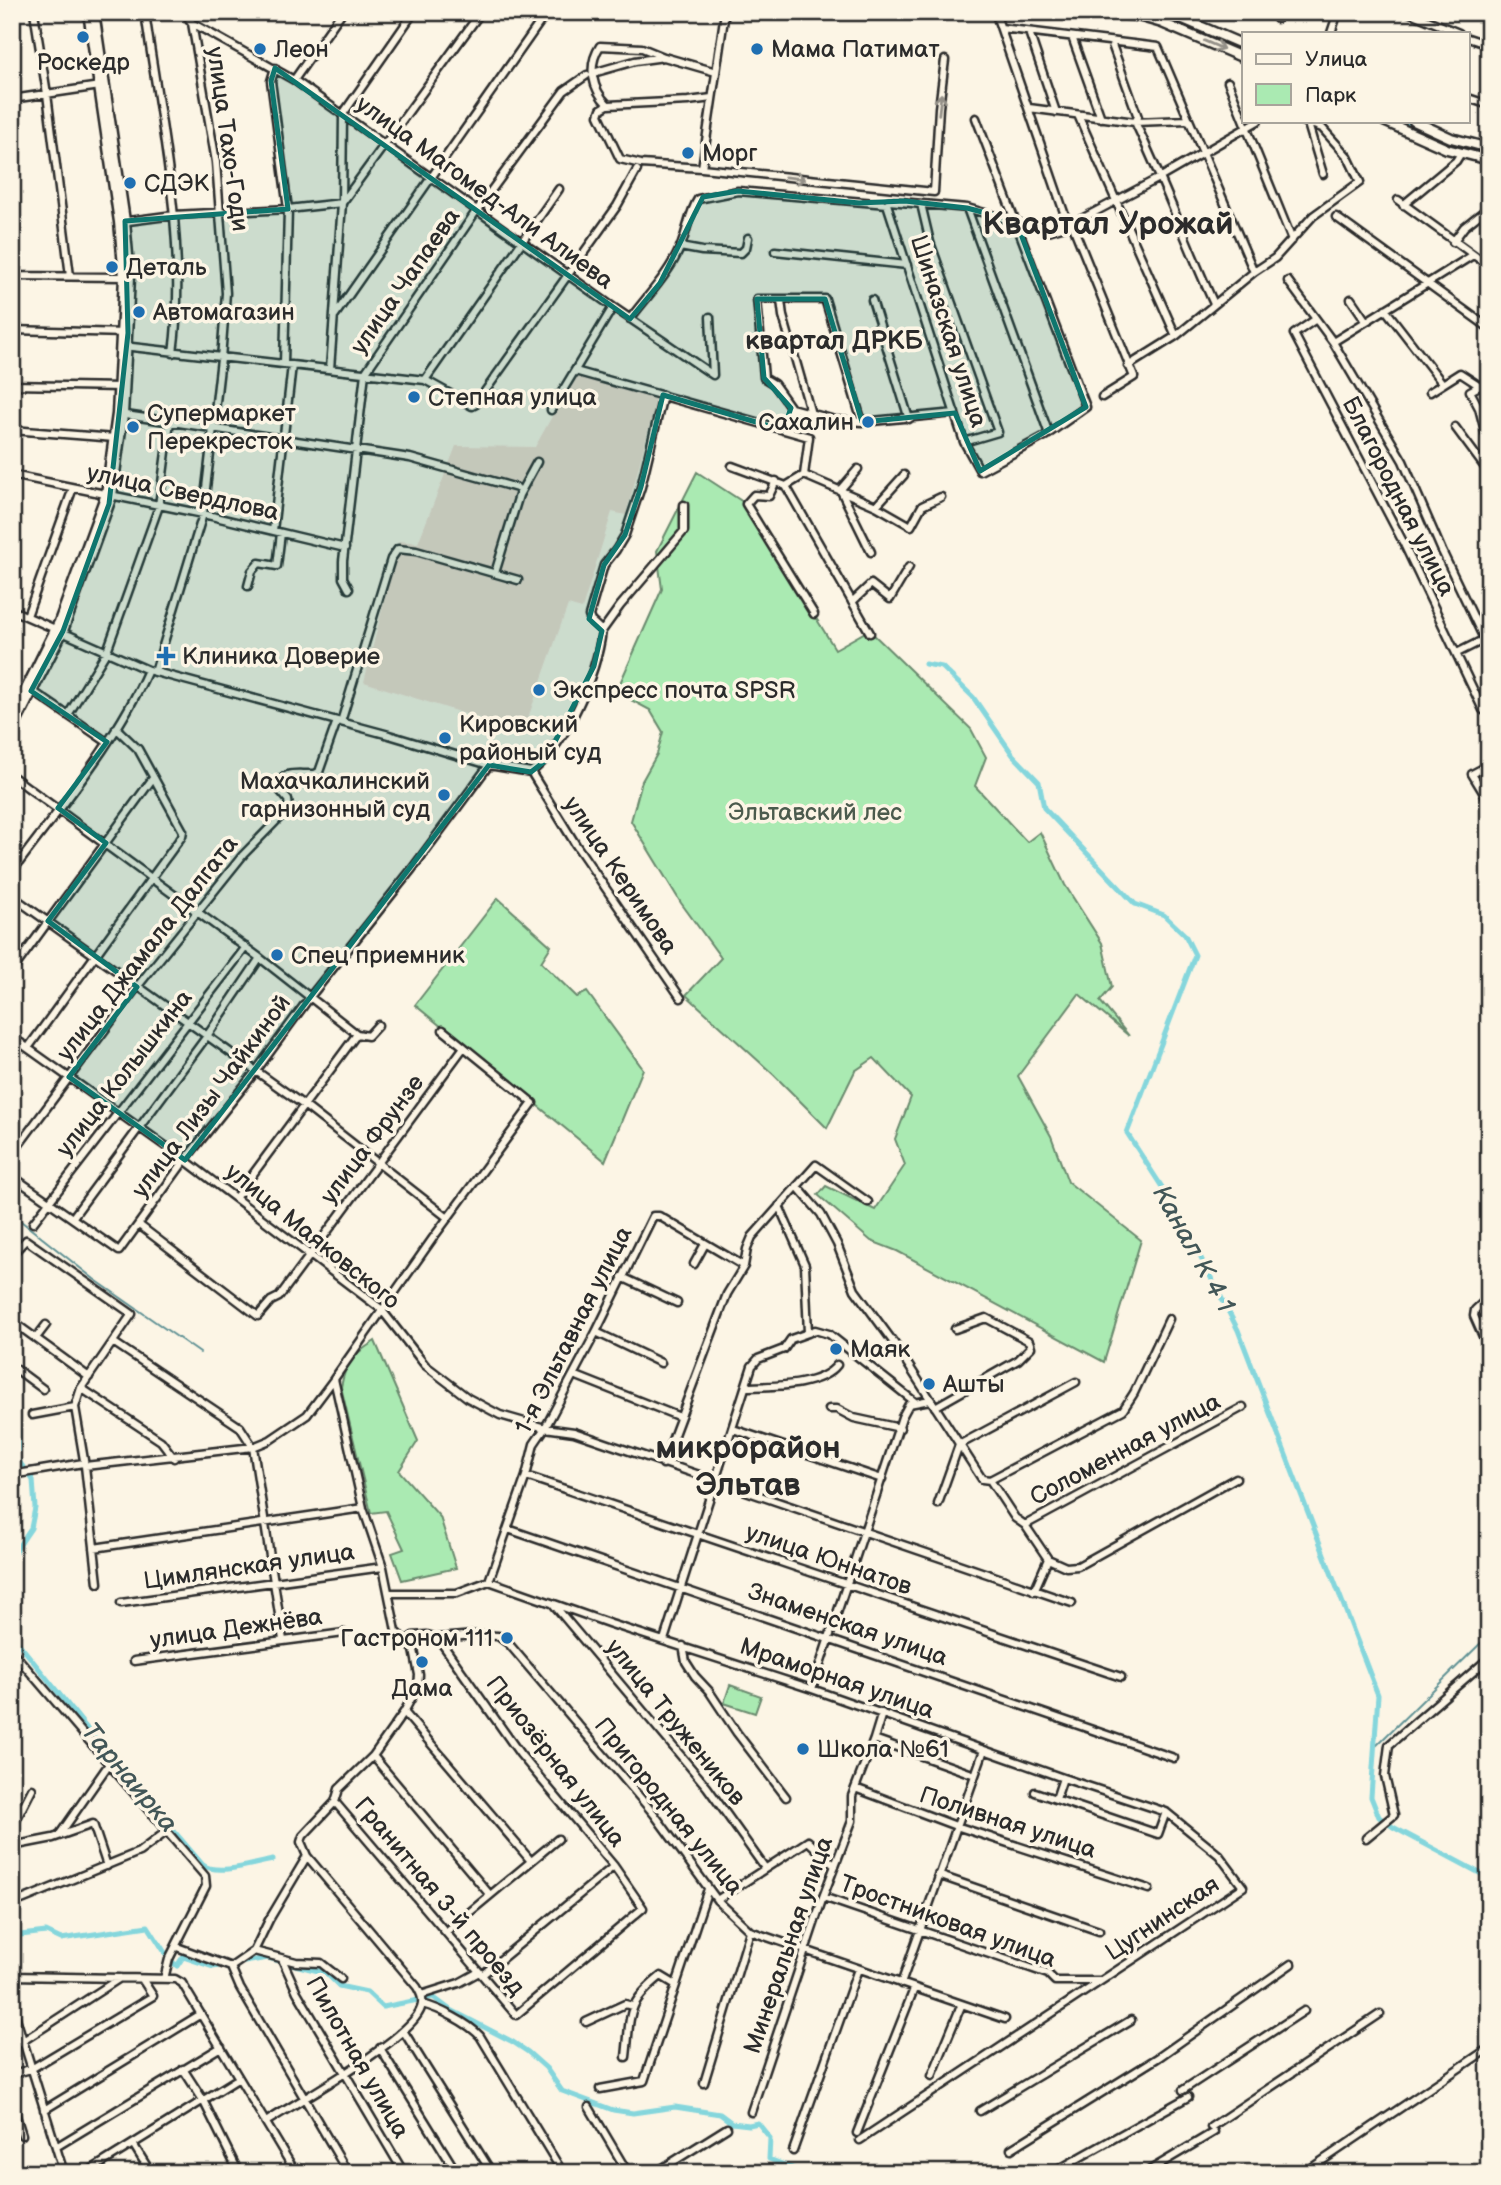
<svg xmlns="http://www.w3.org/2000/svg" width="1501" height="2185" font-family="'Balsamiq Sans',sans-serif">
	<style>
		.built { fill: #f2dcce }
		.green { fill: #aaeab2; stroke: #6a8a6e; stroke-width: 2 }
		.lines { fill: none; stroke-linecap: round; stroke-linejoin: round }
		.stream { stroke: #619295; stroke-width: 2 }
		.canal { stroke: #85d6dc; stroke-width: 5 }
		.minor-casing { stroke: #2b2b2b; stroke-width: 11 }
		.major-casing { stroke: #2b2b2b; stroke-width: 13 }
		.minor { stroke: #fcf5e5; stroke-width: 6 }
		.major { stroke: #fcf5e5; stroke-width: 8 }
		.oneway { stroke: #949088 }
		.marked { fill: #0f766e; fill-opacity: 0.2; stroke: #0f766e; stroke-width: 5; stroke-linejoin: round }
		.poi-dot { fill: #1f6fb2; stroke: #fcf5e5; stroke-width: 2.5 }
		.labels { text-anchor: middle; stroke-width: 7; stroke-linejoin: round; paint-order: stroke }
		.poi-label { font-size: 24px; fill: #2b2b2b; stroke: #fcf5e5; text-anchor: start }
		.street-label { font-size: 24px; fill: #2b2b2b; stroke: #fcf5e5 }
		.park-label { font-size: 24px; fill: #4b5b4d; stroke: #fcf5e5 }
		.neighbourhood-label { font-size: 26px; font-weight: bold; fill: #2b2b2b; stroke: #fcf5e5 }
		.water-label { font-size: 26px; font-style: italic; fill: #425657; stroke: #fcf5e5 }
		.district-label { font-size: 32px; font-weight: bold; fill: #2b2b2b; stroke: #fcf5e5 }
	</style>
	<rect width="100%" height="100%" fill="#fcf5e5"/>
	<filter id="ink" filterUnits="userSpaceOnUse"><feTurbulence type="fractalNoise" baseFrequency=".0143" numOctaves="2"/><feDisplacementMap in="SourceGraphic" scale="14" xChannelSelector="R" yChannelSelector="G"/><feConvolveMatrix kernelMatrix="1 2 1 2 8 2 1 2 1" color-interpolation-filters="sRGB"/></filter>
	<g filter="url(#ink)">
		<path class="built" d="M575 375 657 398 626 515 612 512 582 609 568 605 523 732 364 682 399 541 418 543 456 446 535 447Z"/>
		<path class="green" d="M697 472 746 504 835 649 869 630 971 729 986 757 975 786 1027 842 1040 832 1065 885 1102 943 1112 987 1100 1001 1129 1036 1079 994 1018 1076 1051 1136 1068 1182 1141 1240 1104 1362 897 1251 871 1241 818 1195 826 1186 875 1210 905 1165 895 1139 911 1097 874 1058 855 1071 827 1128 774 1075 686 995 721 958 681 903 631 821 642 781 657 754 663 732 650 710 616 692 662 589 657 551Z
			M498 898 551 946 541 962 577 997 587 992 643 1069 605 1161 415 1005Z
			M375 1341 418 1441 399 1471 440 1517 456 1568 402 1580 392 1553 404 1549 386 1511 371 1513 341 1387C346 1360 353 1355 375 1341Z
			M730 1685 761 1696 755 1713 724 1703Z"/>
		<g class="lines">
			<path class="stream" d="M12 1214 94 1279 200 1353
				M1376 1746 1489 1635"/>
			<path class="canal" d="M1142 12 1167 18 1244 52
				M1399 121 1454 145 1489 153
				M925 664 942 667 973 697 1013 755 1039 782 1044 808 1135 904 1164 915 1185 935 1195 955 1127 1133 1173 1204 1238 1330 1378 1695 1371 1797 1379 1817 1393 1827 1489 1878
				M12 1414C22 1429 17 1441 17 1459L33 1480 35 1508 31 1528 12 1556
				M12 1635 93 1736 203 1865C218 1876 256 1863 273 1860
				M12 1936 46 1932 61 1939 148 1926 169 1959 177 1966 183 1957 213 1967 225 1965
				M239 1963 268 1958 326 1973 339 1986 367 1992 383 2007 433 1997 449 2009 513 2042 528 2052 546 2068 562 2091 613 2110 633 2113 675 2107 720 2114 732 2123 749 2125 758 2123 770 2138 769 2159 805 2173"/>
			<g class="minor-casing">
				<path id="minor" d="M34 12 47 94 70 276
					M145 12C160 122 188 242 173 353
					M184 12 192 23 294 80 613 307 713 375 710 317
					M995 12 1068 224
					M1408 12 1459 33
					M1277 19 1280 12
					M1001 28 1158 47 1254 272
					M1029 32 1056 112
					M1331 33 1338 12
					M1072 37 1101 118
					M1468 38 1489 45
					M1111 42 1138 117 1135 122C1164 182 1186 243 1214 304
					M664 57 642 48 600 46C587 66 592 89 608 105L601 109 599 115 620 159 641 164 702 168 934 192 939 108 945 60
					M275 68 271 81 288 209 284 364
					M593 73 635 61 664 57 716 72
					M294 80 342 12
					M1228 82 1292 240
					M1468 98 1489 105
					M12 99 100 86
					M608 105 688 101 712 98
					M1029 108 1135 122 1188 120
					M1078 115 1176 336
					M976 118 1086 407 1045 436 980 471 964 442 887 204 889 201 967 208 1048 231 1072 224 1161 177 1258 121
					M1308 124 1323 174
					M702 168 725 12
					M1398 200 1489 266
					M921 204 930 242 998 432 964 442
					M1403 205 1456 161 1461 153
					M967 208 1049 434
					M12 215 16 247 12 276
					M1336 217 1489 328
					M121 222 174 215 288 209 342 203 481 12
					M1072 224 1134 377 1102 397
					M1453 242 1464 227 1489 207
					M680 247 702 251 741 253 746 248 748 238
					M775 251 907 265
					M12 276 126 277
					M1288 281 1333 342 1403 461 1442 551 1484 639
					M1351 299 1366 321
					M781 300 783 316 811 414
					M872 300 909 419
					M1385 309 1443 384
					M335 315 547 12
					M630 319C648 295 669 274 681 246 687 231 689 213 698 199L738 191 887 204
					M1316 319 1294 334 1403 542 1483 710 1489 707
					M12 330 126 333
					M1333 342 1473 255
					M123 346 425 380 472 406 476 404 617 206 637 170
					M1128 366 1176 336 1254 272 1275 258 1313 216 1360 182 1348 157 1322 128 1302 121
					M330 369 342 203 343 114 414 12
					M575 371 809 437 804 475 786 486 732 466
					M425 380 559 189
					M1489 381 1470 391 1479 408 1489 446
					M12 385 122 387
					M1430 392 1460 373 1480 386
					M791 408 774 384 764 378 757 299H825L862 422
					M551 410 613 307
					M119 414 410 458 517 488
					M1455 427 1489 473
					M12 430 115 438
					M783 430 791 408 835 420 862 422 955 413
					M12 475 203 514 345 548
					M804 475 876 506 911 526 922 506 941 497
					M776 481 769 496 754 495 746 504 814 614
					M786 486 870 633
					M840 490 858 469
					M841 491 871 552
					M876 506 904 475
					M273 531 292 365
					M495 573 519 495 537 462
					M248 586 252 571 259 563 277 566 281 533
					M349 589 343 578V561L365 373 477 210 564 91 587 75
					M852 602 871 584 890 599 909 567
					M12 610 148 670 389 735 489 765 531 772 576 845 681 998
					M27 616 73 488
					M602 631 620 606 684 531V505
					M1457 653 1489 637
					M155 672 203 514 221 359 226 293 216 162 192 23
					M31 690 107 742
					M68 715 107 651 159 506 170 421
					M341 722 391 559 398 549 416 551 518 580
					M1489 765 1472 774 1489 802
					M531 772C566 746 597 673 602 631L591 621 589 616 604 565 616 550 625 535 641 487 663 395
					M12 776 260 958 357 1034
					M12 872C59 808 116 743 148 670
					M12 896 305 1106 448 1218
					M12 971 153 778
					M12 1037 185 1160 381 1309 425 1365 468 1398 500 1415 545 1428 574 1432 1072 1603
					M28 1048 182 836 183 831 138 749 116 728
					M12 1055 21 1043
					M12 1154 137 987 243 855 289 808 288 800 277 787C283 769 298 775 315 774L319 772 337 721
					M12 1176 119 1251 185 1160 256 1071 310 997 412 869 489 765
					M797 1186 821 1214 837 1244 855 1290 894 1343 982 1479 990 1480 1015 1518 1025 1525 1048 1559 1034 1591
					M236 1197 357 1034 368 1036 378 1025
					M73 1217 207 1036 260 958
					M33 1223 246 947
					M139 1225 258 1316 271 1301 279 1297 464 1047
					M12 1254 26 1240 132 1314 81 1388 75 1407 85 1466 98 1583
					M694 1264 705 1244
					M622 1277 677 1303
					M1489 1297 1475 1310 1474 1316 1489 1350
					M12 1321 89 1377
					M596 1332 661 1363
					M808 1333 815 1330 829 1334 915 1402
					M36 1338 46 1325
					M113 1342 240 1427 253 1447 283 1640
					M12 1366 43 1389
					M574 1375 680 1417
					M747 1387C774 1386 820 1387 837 1365
					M81 1388 161 1441 174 1458
					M935 1407 1018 1360 1031 1347 1029 1341 986 1318 955 1329
					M829 1409H837L854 1418 900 1428
					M32 1415 75 1407
					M733 1429 882 1479
					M663 1464 727 1294 744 1266 747 1249 752 1237 816 1165 868 1202
					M85 1466 253 1447 270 1440 307 1415 334 1379
					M12 1475 83 1463
					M526 1476 1121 1677
					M990 1480 1123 1410 1134 1393 1169 1319
					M938 1504 959 1445 1076 1382
					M1025 1525 1243 1407
					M508 1529 1174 1758
					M94 1548 363 1508
					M1048 1559 1066 1567 1078 1566 1236 1478
					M489 1581 526 1476 534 1444 545 1428 596 1332 653 1216H659L744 1266
					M389 1593H457L489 1581 611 1624 812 1689 1063 1778 1166 1812 1219 1855 1243 1887 860 2140
					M121 1603 383 1567
					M554 1605 707 1787 765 1868
					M664 1640 752 1366 758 1359 784 1349 791 1339 808 1333 805 1265 779 1206
					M406 1641 413 1636 427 1635 438 1638 475 1635 498 1636 509 1644 654 1814 717 1900 750 1931 1005 2019
					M683 1646 686 1662 695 1676 709 1691 737 1733 786 1797
					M12 1651 205 1876 206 1886 169 1959 164 1979
					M134 1661 344 1633
					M812 1689 902 1417 909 1404 930 1400
					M404 1712 531 1861
					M882 1713 874 1739 975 1775
					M373 1756 490 1895
					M855 1788 956 1826 1149 1889
					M1035 1792 1158 1834 1166 1812
					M1056 1799 1063 1778
					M335 1802 516 2015 643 1908 614 1866 520 1754 438 1638
					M12 1828 32 1789
					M60 1834 109 1764
					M1366 1838 1394 1815 1385 1776 1389 1745 1489 1658
					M12 1846 53 1838 93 1824 107 1866
					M938 1875 1099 1931
					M823 1897 1048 1974 1055 1981H1100
					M717 1900 808 1841 835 1866
					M12 1904 139 1852 166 1832
					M447 1931 558 1839
					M177 1947 231 1967
					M254 1951 269 1920 307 1856
					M254 1951 296 1962 321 1963 341 1979
					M282 1959 297 1992 404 2173
					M231 1967 240 1988 348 2173
					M231 1967 254 1951
					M482 1975 614 1866
					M12 1976 175 1979 182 1983 296 2173
					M901 1984 984 1750
					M421 1995 459 1983 479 1972
					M422 2004C439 2008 468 2023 480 2036L563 2173
					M12 2005 64 2173
					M586 2022 625 2004 632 2006
					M404 2032 492 2173
					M12 2044 23 2041 120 1978
					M380 2048 457 2173
					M626 2057C631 2014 625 2005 661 1976L676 1985
					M183 2069 203 2100 239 2173
					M12 2074 31 2069 153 1996 142 1979
					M932 2076 961 2006
					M704 2083 750 1931
					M600 2089 644 2081 708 1889
					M1183 2090 1304 2011
					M12 2103 22 2135
					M589 2107 628 2173
					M44 2110 201 2014
					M980 2111 1131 2020
					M751 2112 823 1897 852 1821V1796L874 1739
					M266 2122C297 2102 411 2039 421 2008 424 2000 421 1994 417 1987L307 1856 301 1842 303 1836 335 1802 339 1789 373 1756 404 1712 418 1686 419 1675 414 1650 396 1631 383 1567 363 1508 334 1379 433 1238 533 1103 443 1030
					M1211 2127 1380 2014
					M857 2133 914 1989
					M133 2144 151 2173
					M56 2147 221 2047
					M1011 2149 1159 2057 1291 1964
					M793 2151 858 1969
					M86 2173 239 2078
					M655 2173 727 2128
					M1052 2173 1188 2097
					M1145 2173 1214 2132
					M1238 2173 1242 2171
					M1304 2173 1489 2048"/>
			</g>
			<g class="major-casing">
				<path id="major" d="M1102 12 1138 16 1162 23 1244 58
					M1167 12 1244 45
					M1384 121 1447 149 1489 160
					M1414 121 1451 138 1489 148
					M12 717 59 622 106 494 117 414 124 277 119 222 88 12
					M12 731 63 631 112 496 123 415 130 277 125 221 94 12"/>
			</g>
			<use href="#minor" class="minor"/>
			<use href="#major" class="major"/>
		</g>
		<defs><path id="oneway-shaft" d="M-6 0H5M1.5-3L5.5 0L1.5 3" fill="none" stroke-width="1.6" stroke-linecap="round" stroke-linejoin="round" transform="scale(1.75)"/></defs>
		<g class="oneway">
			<use href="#oneway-shaft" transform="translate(1214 45) rotate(23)"/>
			<use href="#oneway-shaft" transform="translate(940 104) rotate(-83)"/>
			<use href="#oneway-shaft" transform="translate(795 178) rotate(6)"/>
		</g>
	</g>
	<path class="marked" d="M275 68 630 319 660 283 703 197 738 191 859 203 905 201 967 208 1016 221 1086 407 980 471 955 413 862 422 825 299H757L764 378 791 408 783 430 663 395 641 487 625 535 604 565 589 619 602 631 594 666 545 761 531 772 489 765 185 1160 69 1077 137 987 48 921 106 843 58 808 107 742 31 691 63 631 109 504 128 333 125 221 288 209 271 81Z"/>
	<g class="poi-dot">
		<circle cx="83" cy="37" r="7"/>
		<circle cx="260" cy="49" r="7"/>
		<circle cx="757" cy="49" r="7"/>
		<circle cx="688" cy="153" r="7"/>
		<circle cx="130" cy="183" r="7"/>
		<circle cx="112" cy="267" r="7"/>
		<circle cx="139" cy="312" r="7"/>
		<circle cx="414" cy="397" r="7"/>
		<circle cx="868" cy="422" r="7"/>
		<circle cx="133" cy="427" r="7"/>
		<path d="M162.5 645.5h7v7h7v7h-7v7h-7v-7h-7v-7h7z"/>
		<circle cx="539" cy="690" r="7"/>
		<circle cx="445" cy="738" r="7"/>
		<circle cx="444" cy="795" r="7"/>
		<circle cx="277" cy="955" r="7"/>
		<circle cx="836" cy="1349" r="7"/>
		<circle cx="929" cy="1384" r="7"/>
		<circle cx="507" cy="1638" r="7"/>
		<circle cx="422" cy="1662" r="7"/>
		<circle cx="803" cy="1749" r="7"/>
	</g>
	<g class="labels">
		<g class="poi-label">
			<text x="274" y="57">Леон</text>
			<text x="771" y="57">Мама Патимат</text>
			<text x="83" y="70" text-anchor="middle">Роскедр</text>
			<text x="702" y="161">Морг</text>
			<text x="144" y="191">СДЭК</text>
			<text x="126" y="275">Деталь</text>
			<text x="153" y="320">Автомагазин</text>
			<text x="428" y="405">Степная улица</text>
			<text x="147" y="421">Супермаркет<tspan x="147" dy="28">Перекресток</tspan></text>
			<text x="854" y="430" text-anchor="end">Сахалин</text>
			<text x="182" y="664">Клиника Доверие</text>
			<text x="553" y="698">Экспресс почта SPSR</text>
			<text x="459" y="732">Кировский<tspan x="459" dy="28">районый суд</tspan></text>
			<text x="430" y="789" text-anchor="end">Махачкалинский<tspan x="430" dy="28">гарнизонный суд</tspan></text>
			<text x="291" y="963">Спец приемник</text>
			<text x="850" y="1357">Маяк</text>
			<text x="943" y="1392">Ашты</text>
			<text x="493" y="1646" text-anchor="end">Гастроном 111</text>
			<text x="422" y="1696" text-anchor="middle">Дама</text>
			<text x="817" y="1757">Школа №61</text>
		</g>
		<g class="street-label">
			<text transform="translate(228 139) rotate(82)" y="8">улица Тахо-Годи</text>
			<text transform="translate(485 192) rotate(36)" y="8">улица Магомед-Али Алиева</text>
			<text transform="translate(405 281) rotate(-55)" y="8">улица Чапаева</text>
			<text transform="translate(949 331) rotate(72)" y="8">Шиназская улица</text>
			<text transform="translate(183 492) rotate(12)" y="8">улица Свердлова</text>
			<text transform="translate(1399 496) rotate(63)" y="8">Благородная улица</text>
			<text transform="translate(621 875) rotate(56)" y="8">улица Керимова</text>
			<text transform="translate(147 948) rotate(-52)" y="8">улица Джамала Далгата</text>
			<text transform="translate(124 1073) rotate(-52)" y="8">улица Колышкина</text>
			<text transform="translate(211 1096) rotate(-53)" y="8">улица Лизы Чайкиной</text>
			<text transform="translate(372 1139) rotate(-53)" y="8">улица Фрунзе</text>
			<text transform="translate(313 1236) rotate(39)" y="8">улица Маяковского</text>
			<text transform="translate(573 1330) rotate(-63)" y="8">1-я Эльтавная улица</text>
			<text transform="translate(1125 1449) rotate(-28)" y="8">Соломенная улица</text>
			<text transform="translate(829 1559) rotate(19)" y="8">улица Юннатов</text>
			<text transform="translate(249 1566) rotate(-8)" y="8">Цимлянская улица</text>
			<text transform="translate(848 1624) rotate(19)" y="8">Знаменская улица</text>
			<text transform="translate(236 1628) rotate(-8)" y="8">улица Дежнёва</text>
			<text transform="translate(837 1678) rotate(19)" y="8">Мраморная улица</text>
			<text transform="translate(676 1722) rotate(51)" y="8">улица Тружеников</text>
			<text transform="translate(556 1761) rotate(52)" y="8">Приозёрная улица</text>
			<text transform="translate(669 1806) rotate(51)" y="8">Пригородная улица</text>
			<text transform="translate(1008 1822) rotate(18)" y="8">Поливная улица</text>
			<text transform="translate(440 1896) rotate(50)" y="8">Гранитная 3-й проезд</text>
			<text transform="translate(1162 1918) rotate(-34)" y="8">Цугнинская</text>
			<text transform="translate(948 1921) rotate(20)" y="8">Тростниковая улица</text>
			<text transform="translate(788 1945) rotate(-71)" y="8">Минеральная улица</text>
			<text transform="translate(358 2057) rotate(60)" y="8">Пилотная улица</text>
		</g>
		<g class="park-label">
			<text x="815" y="820">Эльтавский лес</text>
		</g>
		<g class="neighbourhood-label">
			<text x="834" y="349">квартал ДРКБ</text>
		</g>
		<g class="water-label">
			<text transform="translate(1194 1248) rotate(61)" y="9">Канал К 4 1</text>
			<text transform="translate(130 1777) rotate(50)" y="9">Тарнаирка</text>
		</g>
		<g class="district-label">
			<text x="1108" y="234">Квартал Урожай</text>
			<text x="748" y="1458">микрорайон<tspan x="748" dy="37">Эльтав</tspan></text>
		</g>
	</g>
	<rect width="1501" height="2185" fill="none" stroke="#fcf5e5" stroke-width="42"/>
	<rect x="21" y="21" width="1459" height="2143" fill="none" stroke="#2b2b2b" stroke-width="2.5" filter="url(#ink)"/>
	<rect x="1242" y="32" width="228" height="91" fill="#fcf5e5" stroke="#a8a49b" stroke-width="2"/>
	<rect x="1256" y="54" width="35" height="10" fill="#fcf5e5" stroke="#a8a49b" stroke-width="2"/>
	<text x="1305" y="66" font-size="21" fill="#2b2b2b">Улица</text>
	<rect x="1256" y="84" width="35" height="21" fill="#aaeab2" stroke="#a8a49b" stroke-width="2"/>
	<text x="1305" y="102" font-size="21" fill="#2b2b2b">Парк</text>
</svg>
